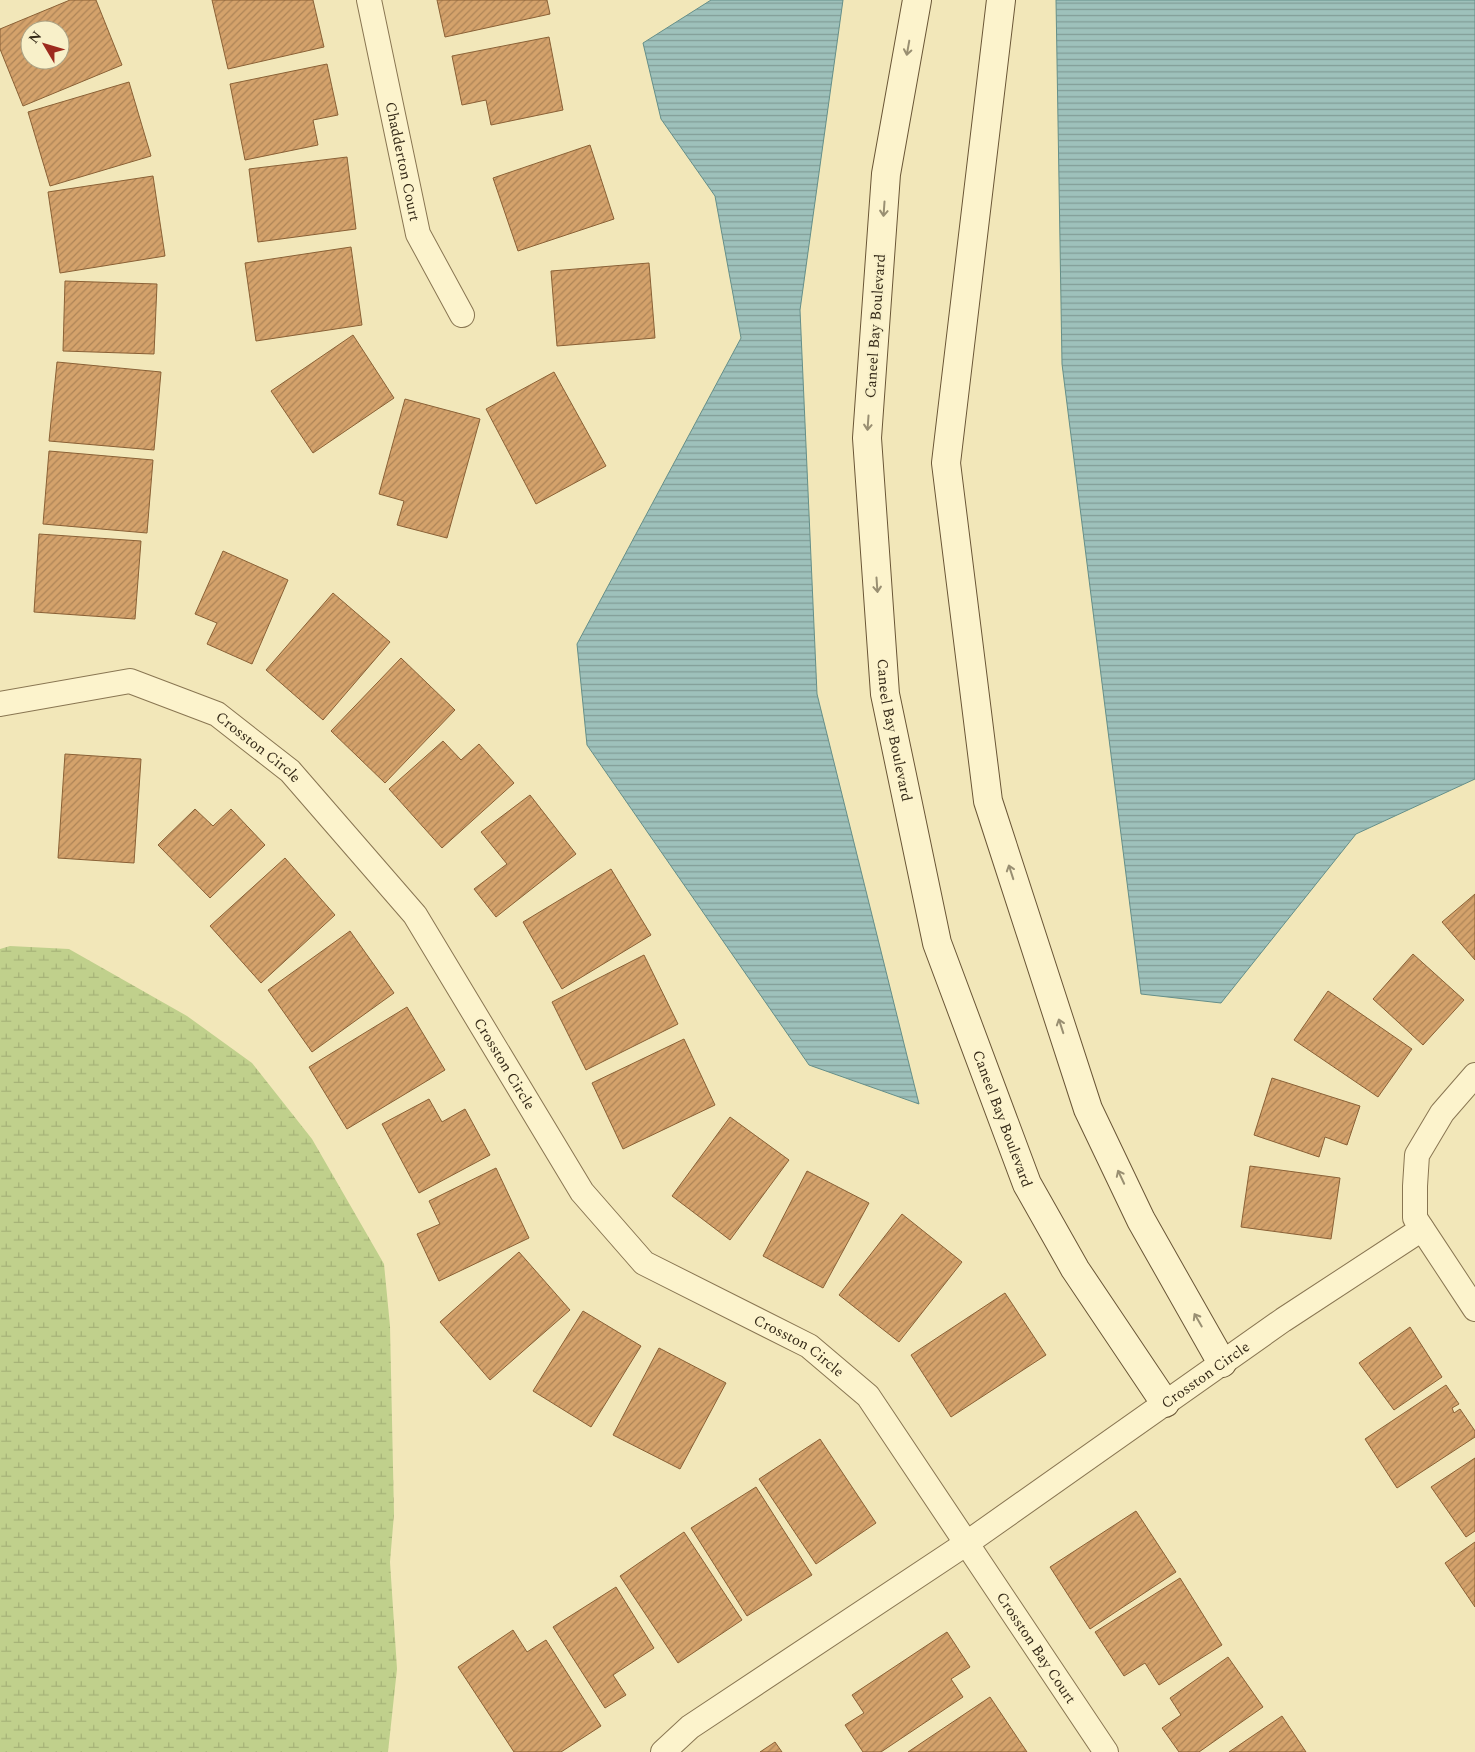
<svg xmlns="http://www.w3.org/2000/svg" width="1475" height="1752" font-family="Spectral,serif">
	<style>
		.wetland { fill: url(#wetland-marsh) }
		.water { fill: url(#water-rules); stroke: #658f89 }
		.building { fill: url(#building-hatch); stroke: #8a6136; fill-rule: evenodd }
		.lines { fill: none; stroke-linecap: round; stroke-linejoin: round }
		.street-casing { stroke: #897652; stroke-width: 26 }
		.secondary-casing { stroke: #6a5636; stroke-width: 30 }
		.street { stroke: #fcf3cc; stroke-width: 24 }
		.secondary { stroke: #fcf3cc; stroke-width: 28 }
		.oneway { stroke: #998f72 }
		.labels { text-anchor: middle; stroke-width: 4; stroke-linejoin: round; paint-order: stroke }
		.street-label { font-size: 15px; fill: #362b19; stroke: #f8f0c9 }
	</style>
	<defs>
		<pattern id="wetland-marsh" width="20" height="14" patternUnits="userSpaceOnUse" patternTransform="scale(1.25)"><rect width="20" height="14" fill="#c0d08c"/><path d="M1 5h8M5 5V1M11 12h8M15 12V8" fill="none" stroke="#a6b378"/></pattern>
		<pattern id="water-rules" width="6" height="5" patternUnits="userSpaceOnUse" patternTransform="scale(1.25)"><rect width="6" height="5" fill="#9ec1bb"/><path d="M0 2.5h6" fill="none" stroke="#829d97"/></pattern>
		<pattern id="building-hatch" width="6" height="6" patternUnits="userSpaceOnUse" patternTransform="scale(1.25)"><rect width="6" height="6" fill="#d4a26b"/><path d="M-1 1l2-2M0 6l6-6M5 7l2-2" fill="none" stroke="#ad8457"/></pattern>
	</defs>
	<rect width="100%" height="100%" fill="#f2e7b9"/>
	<path class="wetland" d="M10 946 69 949 187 1016 252 1063 312 1139 384 1264 390 1326 394 1514 390 1562 397 1669 388 1752H0V949Z"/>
	<path class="water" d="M711 0H843L800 310 817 694 919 1104 809 1065 587 745 577 644 741 338 715 196 661 119 643 43Z
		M1056 0H1475V779L1356 834 1221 1003 1141 994 1062 364Z"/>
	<path class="building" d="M70 0H96L122 65 23 106 0 49V29ZM30 30H60V60H30Z
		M212 0H313L324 47 228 69Z
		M437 0H547L550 14 445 37Z
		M549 37 563 110 491 125 486 100 462 105 452 56Z
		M327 64 338 115 313 120 318 145 245 160 230 84Z
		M129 82 151 156 50 186 28 112Z
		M590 145 614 219 518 251 493 178Z
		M347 157 356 229 258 242 249 169Z
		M153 176 165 256 60 273 48 192Z
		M351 247 362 325 256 341 245 263Z
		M649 263 655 338 557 346 551 271Z
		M65 281 157 284 154 354 63 351Z
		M353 335 394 398 313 453 271 391Z
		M57 362 161 372 154 450 49 441Z
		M554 372 606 466 536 504 486 409Z
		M405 399 480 419 447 538 397 525 404 501 379 494Z
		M49 451 153 460 147 533 43 524Z
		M39 534 141 541 135 619 34 612Z
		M223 551 288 580 252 664 207 644 217 623 195 614Z
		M333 593 390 642 323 720 266 670Z
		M401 658 455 710 385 783 331 731Z
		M443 741 461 760 479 744 514 783 442 848 389 789Z
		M65 754 141 759 134 863 58 858Z
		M530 795 576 854 496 917 474 889 507 864 481 832Z
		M195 809 213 826 231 809 265 845 210 898 158 845Z
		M285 858 335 915 261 983 210 926Z
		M611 869 651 935 562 989 523 922Z
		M1475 894V960L1442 922Z
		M350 931 394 993 312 1052 268 990Z
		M1413 954 1464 1000 1423 1045 1373 999Z
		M644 955 678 1024 586 1070 552 1002Z
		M1328 991 1412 1049 1378 1097 1294 1040Z
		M407 1007 445 1070 347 1129 309 1067Z
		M684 1039 715 1105 623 1149 592 1083Z
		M1272 1078 1360 1106 1347 1145 1325 1137 1319 1157 1254 1135Z
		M429 1099 442 1122 465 1109 490 1155 419 1193 382 1124Z
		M730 1117 789 1160 730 1240 672 1196Z
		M1250 1166 1340 1178 1331 1239 1241 1227Z
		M496 1168 529 1238 439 1281 417 1234 440 1224 429 1201Z
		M807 1171 869 1203 823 1288 763 1256Z
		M902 1214 962 1262 899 1342 839 1295Z
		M519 1252 570 1310 490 1380 440 1322Z
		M1005 1293 1046 1355 951 1417 911 1355Z
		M583 1311 641 1346 591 1427 533 1391Z
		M1410 1327 1442 1377 1394 1410 1359 1363Z
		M659 1348 726 1383 680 1469 613 1435Z
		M1446 1385 1459 1404 1452 1408 1454 1413 1460 1409 1475 1431V1437L1397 1488 1365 1439Z
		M820 1439 876 1523 816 1564 759 1479Z
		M1475 1458V1531L1466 1537 1431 1487Z
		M756 1487 812 1575 747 1616 691 1528Z
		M1136 1511 1176 1572 1090 1629 1050 1567Z
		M684 1532 742 1620 678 1663 620 1576Z
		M1475 1542V1607L1445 1563Z
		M1180 1578 1222 1645 1159 1685 1145 1663 1124 1676 1095 1632Z
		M616 1587 654 1648 613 1675 626 1695 605 1708 553 1627Z
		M513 1630 527 1652 546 1640 601 1726 561 1752H514L458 1667Z
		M947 1632 970 1667 951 1679 963 1697 881 1752H863L845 1725 864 1713 852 1695Z
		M1228 1657 1263 1707 1199 1752H1179L1162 1728 1181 1715 1170 1698Z
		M990 1697 1027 1752H908Z
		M1282 1716 1306 1752H1229Z
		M775 1742 782 1752H760Z"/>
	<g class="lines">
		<g class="street-casing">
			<g id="street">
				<path id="s1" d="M369 0 418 234 462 315"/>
				<path id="s2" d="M0 704 130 681 217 714 290 771 415 915 582 1192 644 1263 809 1346 868 1396 1106 1752"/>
				<path d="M1475 1075 1442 1113 1417 1155 1415 1186V1218L1475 1309"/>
				<path id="s3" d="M663 1752 690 1727 967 1543 1283 1320 1422 1229"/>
			</g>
		</g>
		<g class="secondary-casing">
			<g id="secondary">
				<path id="s4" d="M917 0 886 174 867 438 885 694 937 943 1027 1184 1075 1269 1165 1403"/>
				<path d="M1001 0 946 463 988 801 1088 1109 1141 1220 1222 1363"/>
			</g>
		</g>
		<use href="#street" class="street"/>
		<use href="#secondary" class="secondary"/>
	</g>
	<defs><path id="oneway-shaft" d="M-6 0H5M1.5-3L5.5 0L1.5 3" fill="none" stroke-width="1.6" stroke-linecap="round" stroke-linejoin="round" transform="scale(1.25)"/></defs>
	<g class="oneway">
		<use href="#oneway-shaft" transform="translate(908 48) rotate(100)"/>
		<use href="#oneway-shaft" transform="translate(884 209) rotate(94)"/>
		<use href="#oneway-shaft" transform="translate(868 423) rotate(94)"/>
		<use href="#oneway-shaft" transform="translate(877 585) rotate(86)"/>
		<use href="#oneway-shaft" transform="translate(1011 872) rotate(-108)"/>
		<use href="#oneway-shaft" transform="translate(1061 1026) rotate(-108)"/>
		<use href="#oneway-shaft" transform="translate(1121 1177) rotate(-115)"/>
		<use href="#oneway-shaft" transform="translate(1198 1320) rotate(-120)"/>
	</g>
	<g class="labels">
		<g class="street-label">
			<text dy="5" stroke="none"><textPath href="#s1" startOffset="165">Chadderton Court</textPath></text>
			<text transform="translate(875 326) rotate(-86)" y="5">Caneel Bay Boulevard</text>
			<text dy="5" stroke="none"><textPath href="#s4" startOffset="735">Caneel Bay Boulevard</textPath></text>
			<text dy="5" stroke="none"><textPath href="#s2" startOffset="278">Crosston Circle</textPath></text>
			<text dy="5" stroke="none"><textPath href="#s2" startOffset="682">Crosston Circle</textPath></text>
			<text dy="5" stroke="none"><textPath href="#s4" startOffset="1140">Caneel Bay Boulevard</textPath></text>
			<text dy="5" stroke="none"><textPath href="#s2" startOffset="1102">Crosston Circle</textPath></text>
			<text dy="5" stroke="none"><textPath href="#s3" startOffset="661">Crosston Circle</textPath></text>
			<text dy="5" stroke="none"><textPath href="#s2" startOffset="1491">Crosston Bay Court</textPath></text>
		</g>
	</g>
	<g transform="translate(45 45) rotate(308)"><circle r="24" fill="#f8f0c9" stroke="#aaa183"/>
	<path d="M0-4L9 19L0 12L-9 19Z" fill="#9d2a1d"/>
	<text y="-8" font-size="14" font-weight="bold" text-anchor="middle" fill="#362b19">N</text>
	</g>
</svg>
